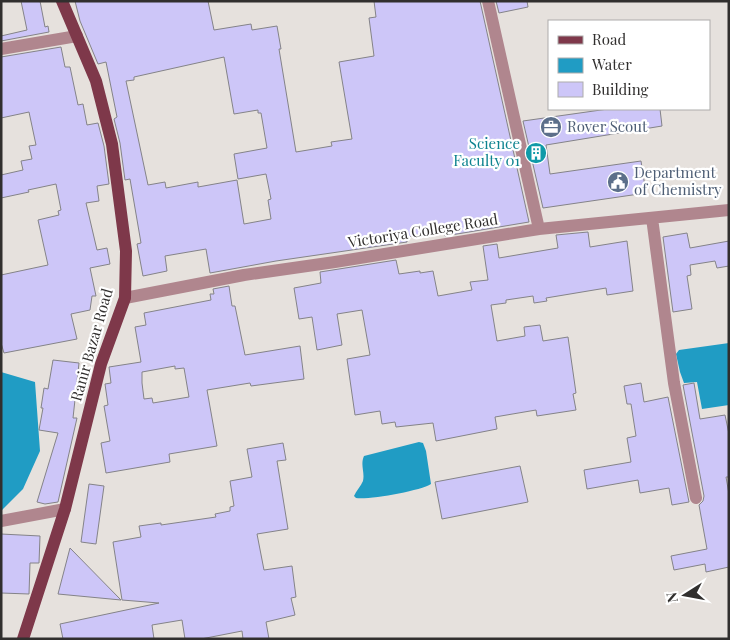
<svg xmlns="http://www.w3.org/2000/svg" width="730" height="640" font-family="'Playfair Display',serif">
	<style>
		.water { fill: #209cc4 }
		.building { fill: #cdc6f8; stroke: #848388; fill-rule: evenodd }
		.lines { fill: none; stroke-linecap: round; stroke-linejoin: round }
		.minor { stroke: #b0868e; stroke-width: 12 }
		.major { stroke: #7e384a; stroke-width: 12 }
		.labels { text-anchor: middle; stroke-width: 4.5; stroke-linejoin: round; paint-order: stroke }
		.service-label { font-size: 15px; fill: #4e5e75; stroke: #fff; text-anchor: start }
		.culture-label { font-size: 15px; fill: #0d838f; stroke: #fff; text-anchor: end }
		.street-label { font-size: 15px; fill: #312f2e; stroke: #fff }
	</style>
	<rect width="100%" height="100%" fill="#e6e1dd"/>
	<path class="water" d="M729 343V405L702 409 697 382 684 383 680 372 676 354 679 350Z
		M1 372 35 382 40 451 23 489 1 511Z
		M419 442 423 443 426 451 431 484C420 491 369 500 356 498L354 496C356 491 361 486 363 481 365 472 360 465 364 456Z"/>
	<path class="building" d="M21 1H40L45 27 48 26 49 32 1 41V36L27 30Z
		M75 1H208L214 30 251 24 252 30 277 26 281 49H279L296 152 332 146 331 142 352 139 339 62 374 56 369 18 376 17 374 1H480L529 222 445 236 444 231 407 237V242L276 261 210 273 206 249 165 256 167 271 143 276 137 244 141 243 130 179 125 180 120 143 114 119 117 117 106 62 98 64 80 21ZM224 57 234 114 258 110V113H261L267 148 234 154 238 179 266 174 271 199 268 200 271 219 244 224 237 180 198 187V182L166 188 165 182 148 185 126 81 134 80V77Z
		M496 1H527L528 7 499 13Z
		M61 47 65 67H70L78 105 83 104 87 125 98 123 104 146 109 184 97 186 99 201 86 203 97 250 107 248 110 264 90 268 96 296H92L90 310 71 314 77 339 4 353 1 343V275L48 265 38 220 59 215 58 211 61 210 56 184 28 190 29 192 1 198V175L23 170 21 161 32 159 29 146 36 145 29 112 1 118V57Z
		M608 109H660L662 126 546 145 550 174 641 161 646 193 543 208 523 121Z
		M588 232 590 247 627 241 633 291 607 295 606 288 546 298 547 301 534 303 533 296 506 300V303L491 305 497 341 525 336 524 327 540 325 543 341 568 337 576 393 573 394 576 410 537 416 536 410 495 417 497 429 436 441 433 423 396 427 395 422 382 424 380 411 355 415 347 359 370 355 362 310 337 314 342 345 317 350 312 317 299 319 294 288 321 283 320 272 396 260 399 274 420 271V273L433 271 438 296 472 290 470 282 488 280 483 246 497 244 499 258 558 248 556 235Z
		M687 233 690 248 729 241V266L717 268 715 261 690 265 691 275 687 276 692 309 673 312 663 237Z
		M229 286 232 306H235L245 355 300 346 304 379 251 386 250 383 207 390 217 446 169 454 170 462 106 473 101 443 110 441 104 406 108 405 105 384 111 383 109 367 141 362 135 327 146 325 144 313 211 300 210 294H214L213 289ZM175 366V369L184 368 189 397 153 403 152 398 144 399 142 383V372Z
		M53 360 79 363 73 418H77L58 502 45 504 37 502 58 433 39 430 43 408H41L44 388 48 389Z
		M641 383 644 402 668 397 689 502 672 505 669 488 640 493 638 480 587 489 584 470 631 462 627 438 636 436 631 404H627L624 386Z
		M694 383 700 419 725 415 729 434V477H726L729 494V567L706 572 705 564 674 570 671 556 707 549 699 505 703 501 704 496 683 385Z
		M283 443 286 460 277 461 288 529 257 534 264 570 292 566 296 597 291 598 295 615 266 622 269 639H243L242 631 201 639H185L182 620 152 625 154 639H63L60 624 159 603 122 600 113 542 141 537 139 526 161 523V525L216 517 215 514 230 511V507L234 506 230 481 252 477 247 449Z
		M520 466 528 502 442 519 435 482Z
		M89 484 104 486 96 544 81 542Z
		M1 534 40 536 39 563H30L29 594 1 593Z
		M70 548 121 600 58 594Z"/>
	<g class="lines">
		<path class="minor" d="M488 1 539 229
			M1 49 77 36
			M652 218 674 383 696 498
			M125 298 244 275 335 262 539 229 729 210
			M1 521 65 509"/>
		<path class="major" d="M23 639 65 509 101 364 125 298 126 251 112 144 96 81 62 1"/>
	</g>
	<defs>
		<g id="office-disc" transform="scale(1.125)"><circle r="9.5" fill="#5c6f8a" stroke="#fff"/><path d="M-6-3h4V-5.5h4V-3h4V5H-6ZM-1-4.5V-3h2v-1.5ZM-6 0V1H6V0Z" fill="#fff"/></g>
		<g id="building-disc" transform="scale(1.125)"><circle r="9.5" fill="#0f9aa8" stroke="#fff"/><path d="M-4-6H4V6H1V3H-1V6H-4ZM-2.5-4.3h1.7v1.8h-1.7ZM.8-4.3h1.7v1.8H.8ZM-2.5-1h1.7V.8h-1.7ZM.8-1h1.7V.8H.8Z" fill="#fff"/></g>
		<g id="civic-disc" transform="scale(1.125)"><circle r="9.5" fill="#5c6f8a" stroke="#fff"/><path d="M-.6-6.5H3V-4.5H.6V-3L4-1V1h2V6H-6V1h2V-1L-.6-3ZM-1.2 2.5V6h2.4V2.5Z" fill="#fff"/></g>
	</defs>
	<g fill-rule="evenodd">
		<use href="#office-disc" x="551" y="127"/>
		<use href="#building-disc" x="536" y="153"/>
		<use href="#civic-disc" x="618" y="182"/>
	</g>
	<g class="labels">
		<g class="service-label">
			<text x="567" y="132">Rover Scout</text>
			<text x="634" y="178">Department<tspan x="634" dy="17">of Chemistry</tspan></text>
		</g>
		<g class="culture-label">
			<text x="520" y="149">Science<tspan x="520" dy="17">Faculty 01</tspan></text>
		</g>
		<g class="street-label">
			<text transform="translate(423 231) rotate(-9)" y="5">Victoriya College Road</text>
			<text transform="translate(92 345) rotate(-74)" y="5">Ranir Bazar Road</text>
		</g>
	</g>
	<rect width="730" height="640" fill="none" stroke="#312f2e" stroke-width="5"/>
	<rect x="548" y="20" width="162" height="90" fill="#ffffff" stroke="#adacab"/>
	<rect x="558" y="36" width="25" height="8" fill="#7e384a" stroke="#adacab"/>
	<text x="592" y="45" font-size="15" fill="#312f2e">Road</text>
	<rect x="558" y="58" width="25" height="15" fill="#209cc4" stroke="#adacab"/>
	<text x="592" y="70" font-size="15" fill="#312f2e">Water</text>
	<rect x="558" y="82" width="25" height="15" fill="#cdc6f8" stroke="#adacab"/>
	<text x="592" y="95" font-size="15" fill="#312f2e">Building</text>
	<g transform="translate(685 595) rotate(259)" stroke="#ffffff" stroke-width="4" paint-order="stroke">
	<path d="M0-4L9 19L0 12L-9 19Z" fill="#312f2e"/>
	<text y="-8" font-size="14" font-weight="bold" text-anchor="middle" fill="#312f2e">N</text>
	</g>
</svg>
